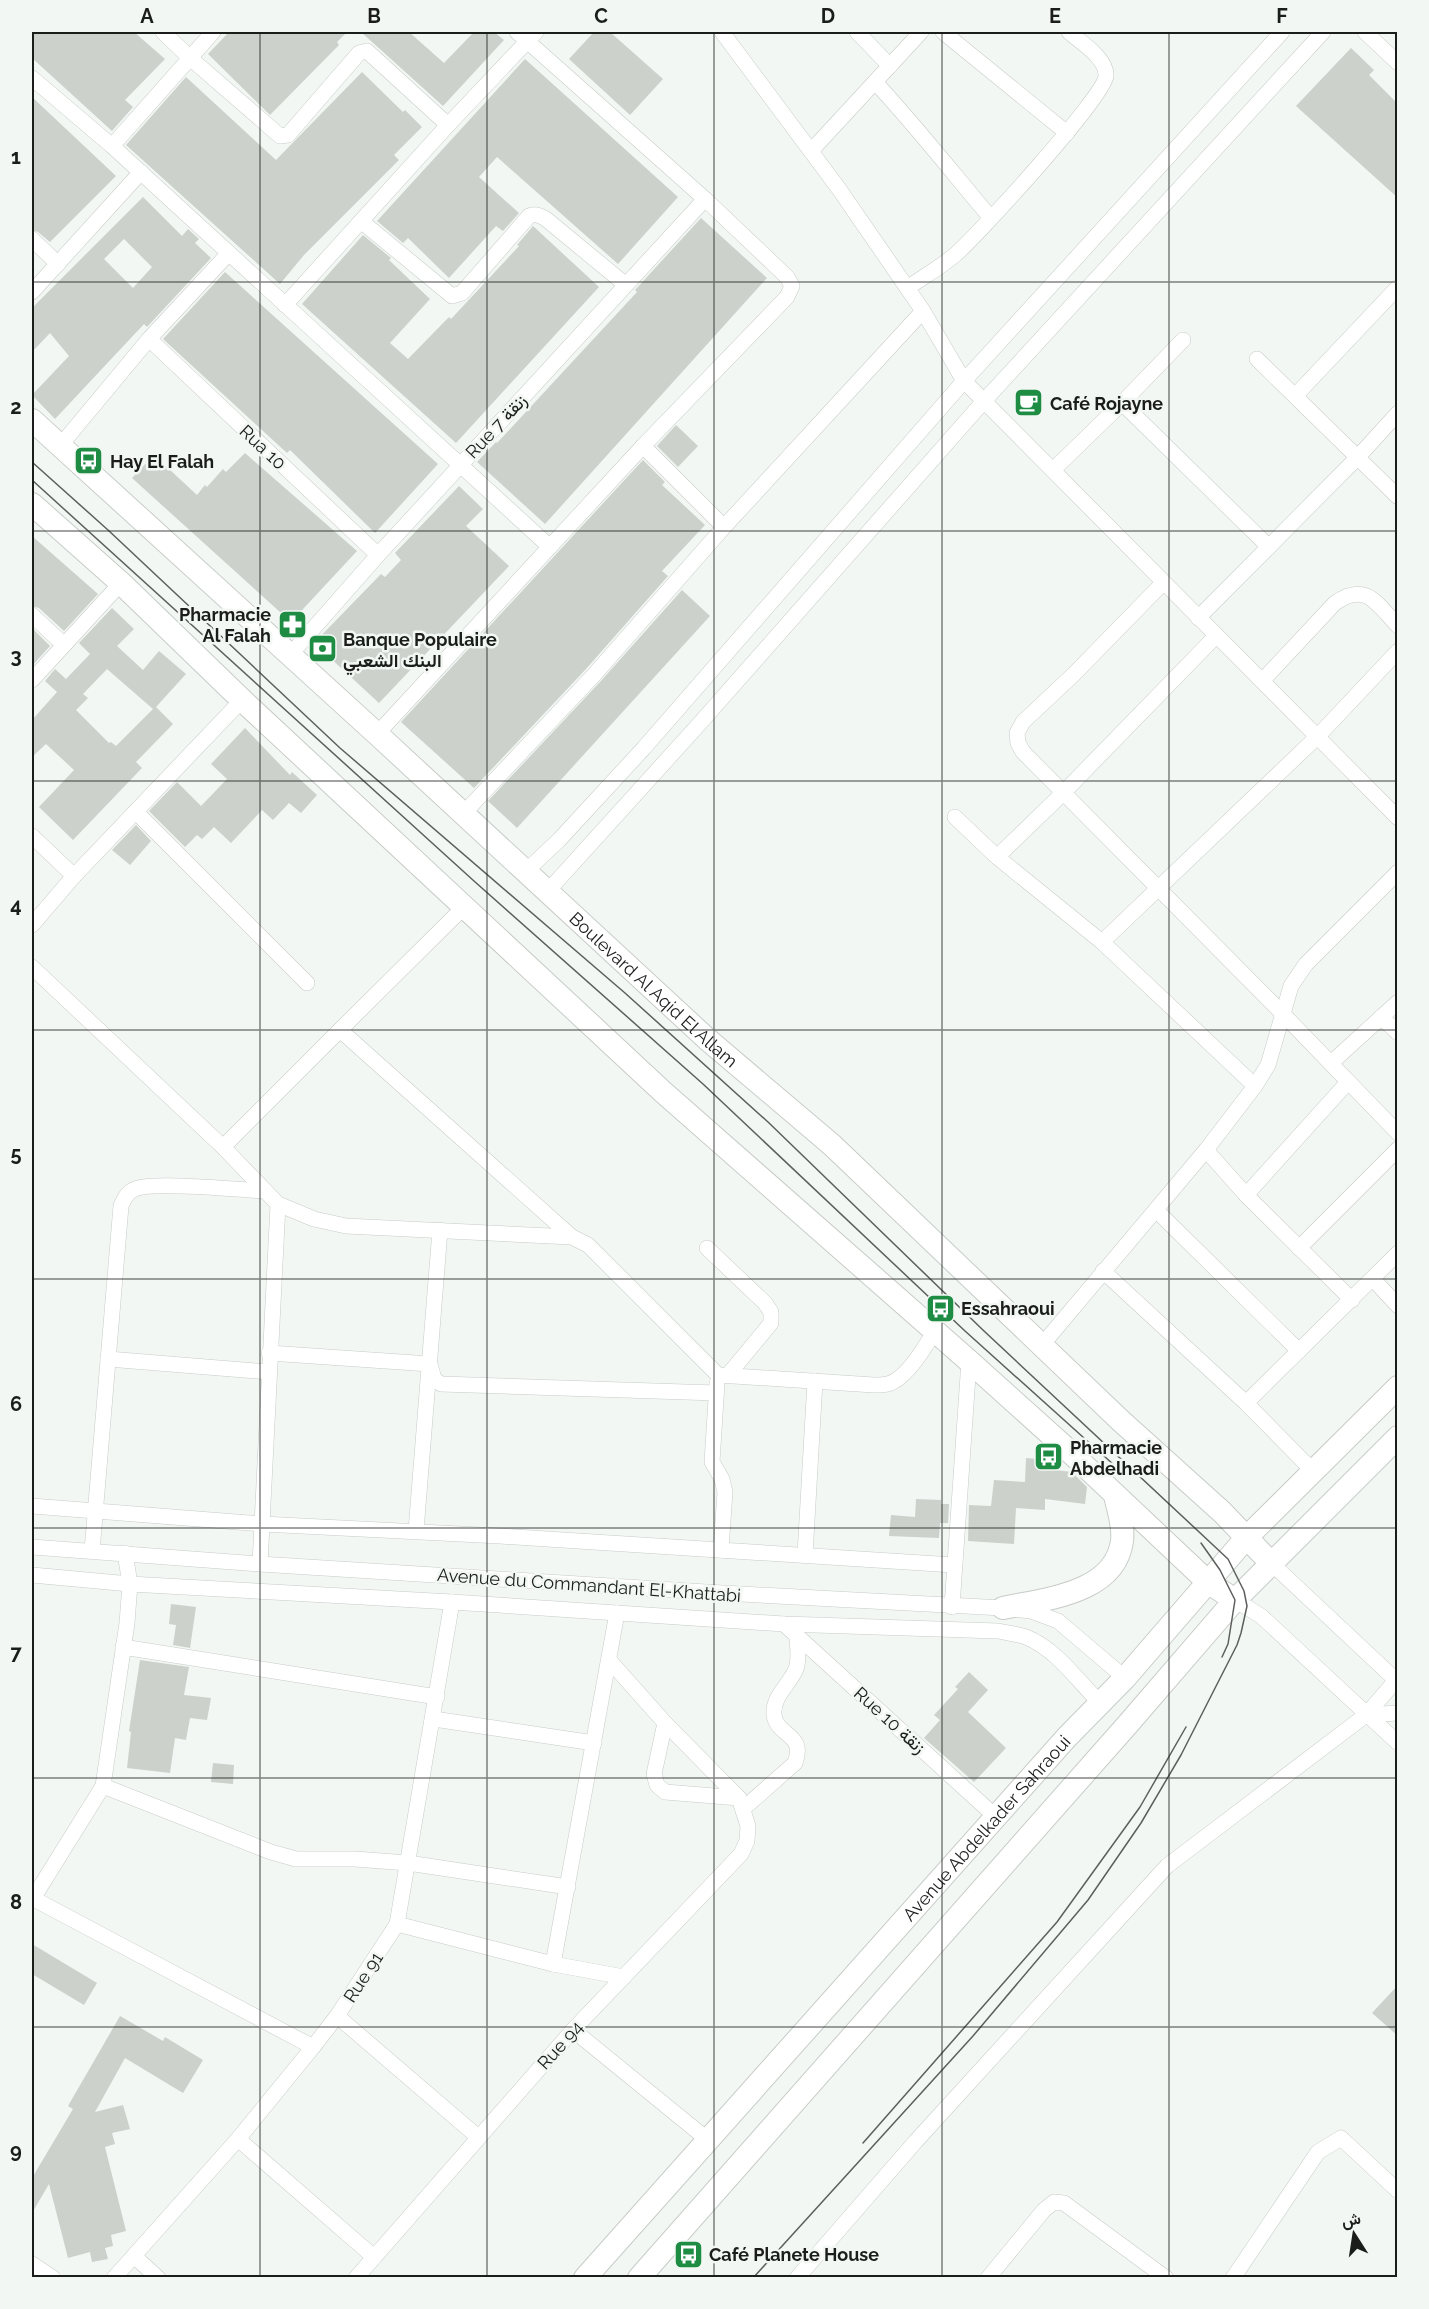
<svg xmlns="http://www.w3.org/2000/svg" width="1429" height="2309" font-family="Raleway,Vazirmatn,sans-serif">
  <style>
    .building { fill: #ccd1cc; fill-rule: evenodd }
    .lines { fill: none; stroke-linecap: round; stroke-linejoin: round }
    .street-casing { stroke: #c7ccc8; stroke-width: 16 }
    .secondary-casing { stroke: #c7ccc8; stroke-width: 24 }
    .street { stroke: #fff; stroke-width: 15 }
    .secondary { stroke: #fff; stroke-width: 22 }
    .tram { stroke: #5d5f5d; stroke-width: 1.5 }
    .grid { fill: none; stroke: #1b1d1b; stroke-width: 1.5; stroke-opacity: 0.55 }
    .labels { text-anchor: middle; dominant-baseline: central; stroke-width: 5; stroke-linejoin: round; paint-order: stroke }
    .poi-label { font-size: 18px; font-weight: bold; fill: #1b1d1b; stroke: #f2f7f3; text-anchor: start }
    .street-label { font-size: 18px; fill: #1b1d1b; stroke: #f2f7f3 }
    .neatline { fill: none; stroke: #1b1d1b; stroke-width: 2 }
    .grid-label { font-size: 20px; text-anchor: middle; font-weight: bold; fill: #1b1d1b }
  </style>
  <rect width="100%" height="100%" fill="#f2f7f3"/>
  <g class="building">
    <path d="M32,32H134L165,59L125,100L133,107L112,131L32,58Z"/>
    <path d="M229,32H347L337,42L339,45L270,115L208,54Z"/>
    <path d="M361,32H409L444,63L474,32H494L504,40L443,106Z"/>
    <path d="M594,32H610L663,79L630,115L569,59Z"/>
    <path d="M1351,48L1374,70L1369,75L1398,104V198L1296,106Z"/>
    <path d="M525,59L678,197L618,264L497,157L479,177L519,213L503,231L496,226L449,278L408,238L403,243L377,221Z"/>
    <path d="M362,72L403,112L405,110L422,127L394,155L399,160L304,255L280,284L126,145L186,77L276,160Z"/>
    <path d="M32,97L116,176L50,242L38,232L32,230Z"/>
    <path d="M143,197L182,236L188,229L199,239L195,243L211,258L147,327L144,324L55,419L32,395L69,356L50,333L32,352V308ZM124,239L152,267L133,288L104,259Z"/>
    <path d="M701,218L767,278L545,524L477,462L496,442L497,443L637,292L635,290Z"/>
    <path d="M533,226L599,287L456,443L302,304L363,235L391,258L389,260L430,299L390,343L408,359L449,317L451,319L519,246L517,245Z"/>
    <path d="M225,272L438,464L375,533L290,450L287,453L163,339Z"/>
    <path d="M676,425L698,446L678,467L657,446Z"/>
    <path d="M245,453L357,551L291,622L132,478L154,455L197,495L205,485L207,487L223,469L226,472Z"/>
    <path d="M643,460L665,482L662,485L705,525L662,571L668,576L586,669L474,788L401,722Z"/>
    <path d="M459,486L483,509L466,526L509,566L379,703L314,643L381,574L385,577L401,560L395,553Z"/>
    <path d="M32,536L98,594L64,631L39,608L32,606Z"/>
    <path d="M682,590L710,616L517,828L488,801L600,682Z"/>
    <path d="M112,608L134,629L117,646L143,670L159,651L186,674L156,707L173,724L136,762L142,768L73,840L39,807L74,770L46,744L32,757V720L57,692L45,681L55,669L66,679L90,654L79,643ZM107,669L153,709L116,746L111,742L109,743L76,710L88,698L83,694Z"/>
    <path d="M32,628L50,646L32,666Z"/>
    <path d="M245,728L290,775L292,772L317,795L301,813L289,803L273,820L262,810L231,843L214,827L202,839L197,835L185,847L149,811L177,782L201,806L227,779L211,764Z"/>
    <path d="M136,825L151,841L130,865L112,850Z"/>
    <path d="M1026,1458L1047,1460V1469L1072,1472L1087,1487L1085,1504L1045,1499V1510L1016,1508L1014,1544L968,1541L969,1505L991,1506L994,1480L1025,1482Z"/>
    <path d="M916,1499L941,1500V1504H949L948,1523H940L939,1538L889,1536L891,1515L915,1517Z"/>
    <path d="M171,1604L196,1607L190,1648L173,1645L176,1625L169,1624Z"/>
    <path d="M140,1660L189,1667L184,1695L211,1698L207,1720L190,1718L186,1740L175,1738L170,1773L127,1768L131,1732L129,1731Z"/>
    <path d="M969,1672L988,1690L968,1712L1006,1748L974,1782L924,1738L940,1720L934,1715L958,1689L955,1687Z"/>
    <path d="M213,1763L234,1765L233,1784L211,1782Z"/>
    <path d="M32,1944L97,1983L84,2005L32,1974Z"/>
    <path d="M1398,1985V2036L1372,2013Z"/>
    <path d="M120,2016L163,2041L165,2037L203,2060L183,2093L125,2058L95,2112L123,2105L130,2129L112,2133L115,2144L105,2147L126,2231L111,2235L113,2246L105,2248L108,2259L92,2262L90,2252L68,2258L49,2184L32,2213V2178L73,2109L68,2106Z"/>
  </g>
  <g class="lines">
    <defs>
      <g id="street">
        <path d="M163,32L190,58L280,136L288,135L359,53L367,51L448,125"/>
        <path d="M722,32L839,189L923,311L964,381L1398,818"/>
        <path d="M857,32L890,66"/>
        <path d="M943,32L1067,133"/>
        <path d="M1365,32L1398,63"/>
        <path d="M32,78L112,146L550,547"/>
        <path d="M875,82C915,125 952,172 990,217"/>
        <path d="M112,146L213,32"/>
        <path d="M811,151L921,32"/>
        <path d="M361,221L452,296L462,293L529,216C535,213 540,215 546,219L626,285"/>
        <path d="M32,239L58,264"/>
        <path d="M907,288C923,277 941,267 956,254C978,235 1105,96 1106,76C1107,58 1080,42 1069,32"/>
        <path d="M32,292L141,172"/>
        <path d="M285,305L448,125L536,32"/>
        <path d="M149,339L378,555"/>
        <path d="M1257,359L1398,497"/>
        <path d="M1295,396L1398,287"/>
        <path d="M1122,403L1183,340"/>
        <path d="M60,446L149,339L229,253"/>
        <path d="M643,446L724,527"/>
        <path d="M1053,470L1122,403L1269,547"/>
        <path d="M1163,583L1074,674L1023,722L1017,733L1018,743L1023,752L1282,1013L1398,1133"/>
        <path d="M32,615L63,644"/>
        <path d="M1198,618L1357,458L1398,413"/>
        <path d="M290,655L378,555L705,199"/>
        <path d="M32,680L121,583"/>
        <path d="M1262,681L1335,603C1366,581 1377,604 1398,626"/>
        <path d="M377,734L643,446L787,297L792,286L787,277L705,199L517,32"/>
        <path d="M136,812L307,983"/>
        <path d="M463,814L593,676L724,527L923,311"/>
        <path d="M955,817L997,857L1102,942L1255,1086"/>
        <path d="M32,836L74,876"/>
        <path d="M997,857L1063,793L1216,636"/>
        <path d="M526,871L559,840L643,749L964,381L1282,32"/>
        <path d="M547,892L701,722L984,401L1323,32"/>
        <path d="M32,925L74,876L242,700"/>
        <path d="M1102,942L1318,736L1398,651"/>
        <path d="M32,967L223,1147L278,1204L314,1219L346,1226L572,1237L588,1245L718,1375L874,1385C878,1385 884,1385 888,1384C906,1379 926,1346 935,1330"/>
        <path d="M1381,1017L1398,1033"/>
        <path d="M340,1030L465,906"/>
        <path d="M1331,1063L1398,1002"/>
        <path d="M223,1147L340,1030L572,1237"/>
        <path d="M1206,1150L1246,1195L1352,1300"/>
        <path d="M1246,1195L1348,1082"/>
        <path d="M1156,1210L1299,1351"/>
        <path d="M707,1248L765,1303L771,1312V1323L728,1375"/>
        <path d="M1299,1248L1398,1149"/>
        <path d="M1103,1271L1246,1403L1313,1471"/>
        <path d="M1373,1279L1398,1306"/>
        <path d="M1042,1345L1206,1150L1255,1086L1268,1065L1291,986L1306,964L1398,872"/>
        <path d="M269,1353L430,1364L434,1379L441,1384L716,1393"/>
        <path d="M108,1359L269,1372"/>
        <path d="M717,1383L712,1462L722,1479L725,1492L721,1550"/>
        <path d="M1246,1403L1398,1253"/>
        <path d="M32,1506L262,1524L500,1536L954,1565"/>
        <path d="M416,1531L440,1230"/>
        <path d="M32,1547L260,1564L722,1593L1003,1608L1031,1611L1058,1621L1125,1678"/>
        <path d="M92,1551L121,1206C124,1199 127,1192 135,1189C153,1181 240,1190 265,1191"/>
        <path d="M805,1555L815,1381"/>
        <path d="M1271,1563L1398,1682"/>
        <path d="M260,1564L278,1204"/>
        <path d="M32,1575L130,1584L452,1602L784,1624L998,1631C1007,1633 1017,1634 1026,1637C1056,1649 1078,1681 1100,1703"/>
        <path d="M1235,1600L1261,1616L1398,1743"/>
        <path d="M952,1607L969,1361"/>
        <path d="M784,1624L996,1817"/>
        <path d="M123,1647L437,1697"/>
        <path d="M1366,1715L1398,1713"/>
        <path d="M434,1719L594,1743"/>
        <path d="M665,1723L654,1774L657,1785L665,1792L739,1798"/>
        <path d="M103,1786L271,1852L296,1859H355L408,1863L568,1887"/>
        <path d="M743,1809L795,1763C806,1733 777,1737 774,1715C772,1697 790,1684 796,1669C800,1658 797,1646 797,1635"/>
        <path d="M32,1898L313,2047"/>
        <path d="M32,1900L103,1786L127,1623L130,1584L125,1553"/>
        <path d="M397,1924L553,1964L624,1977"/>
        <path d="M553,1964L617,1613"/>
        <path d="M337,2016L478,2137"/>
        <path d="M573,2030L708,2140"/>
        <path d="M238,2139L374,2257"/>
        <path d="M134,2256L158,2278"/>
        <path d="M32,2264L53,2278"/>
        <path d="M114,2278L238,2139L313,2047L337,2016L397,1924L452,1602"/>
        <path d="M356,2278L573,2030L741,1854L747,1841L748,1826L739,1798L665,1723L609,1660"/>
        <path d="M797,2278L916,2141L1167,1866L1366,1715L1398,1678"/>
        <path d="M988,2278L1044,2210L1054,2202L1064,2203L1166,2278"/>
        <path d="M1233,2278L1318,2152L1341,2138L1398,2191"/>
      </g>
      <g id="secondary">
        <path id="s1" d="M32,420L377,734L707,1039L832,1145L1121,1421L1222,1512L1271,1563"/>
        <path d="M32,504L121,583L242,700L663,1092L969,1361L1069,1451L1209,1583L1235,1600"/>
        <path d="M1003,1608C1044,1599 1115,1594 1122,1541C1124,1525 1118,1510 1115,1495"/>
        <path id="s2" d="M585,2278L1067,1737L1125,1678L1247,1537L1398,1387"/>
        <path d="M639,2278L1128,1724L1235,1600L1398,1437"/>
      </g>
    </defs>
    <use href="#street" class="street-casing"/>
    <use href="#secondary" class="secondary-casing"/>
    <use href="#street" class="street"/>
    <use href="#secondary" class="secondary"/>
    <g class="tram">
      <path d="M32,462L108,530L340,748L625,993L768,1122L984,1331L1228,1559L1244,1591L1247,1606L1241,1633L1237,1645L1181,1755L1141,1823L1088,1900L973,2036L753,2278"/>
      <path d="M32,480L474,881L703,1084L965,1331L1114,1465"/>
      <path d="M1201,1543L1220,1570L1235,1600L1228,1644L1222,1657"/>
      <path d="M863,2143L1057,1922L1140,1807L1186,1727"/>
    </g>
  </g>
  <path class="grid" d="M260,32V2278M487,32V2278M714,32V2278M942,32V2278M1169,32V2278M32,282H1398M32,531H1398M32,781H1398M32,1030H1398M32,1279H1398M32,1528H1398M32,1778H1398M32,2027H1398"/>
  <defs>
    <symbol id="cafe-square" viewBox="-11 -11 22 22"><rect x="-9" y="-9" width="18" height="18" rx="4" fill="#1f8c44" stroke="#f2f7f3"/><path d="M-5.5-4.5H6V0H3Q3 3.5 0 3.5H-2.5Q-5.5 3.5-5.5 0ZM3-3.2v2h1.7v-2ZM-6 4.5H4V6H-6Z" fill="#fff"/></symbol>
    <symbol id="bus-square" viewBox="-11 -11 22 22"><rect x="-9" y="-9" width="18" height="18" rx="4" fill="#1f8c44" stroke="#f2f7f3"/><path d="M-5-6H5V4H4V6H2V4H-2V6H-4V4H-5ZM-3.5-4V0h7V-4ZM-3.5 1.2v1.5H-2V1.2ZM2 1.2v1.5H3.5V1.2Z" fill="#fff"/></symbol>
    <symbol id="pharmacy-square" viewBox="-11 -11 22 22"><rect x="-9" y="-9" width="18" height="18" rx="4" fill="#1f8c44" stroke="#f2f7f3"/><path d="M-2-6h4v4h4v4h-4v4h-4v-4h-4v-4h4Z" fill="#fff"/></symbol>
    <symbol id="bank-square" viewBox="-11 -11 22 22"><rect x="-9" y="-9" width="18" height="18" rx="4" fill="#1f8c44" stroke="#f2f7f3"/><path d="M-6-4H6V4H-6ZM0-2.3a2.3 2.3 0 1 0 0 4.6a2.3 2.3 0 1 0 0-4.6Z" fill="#fff"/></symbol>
  </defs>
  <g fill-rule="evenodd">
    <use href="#cafe-square" x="1012" y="386" width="33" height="33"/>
    <use href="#bus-square" x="72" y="444" width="33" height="33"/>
    <use href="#pharmacy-square" x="276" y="608" width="33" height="33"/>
    <use href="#bank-square" x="306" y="632" width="33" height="33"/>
    <use href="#bus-square" x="924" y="1292" width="33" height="33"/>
    <use href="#bus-square" x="1032" y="1440" width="33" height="33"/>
    <use href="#bus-square" x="672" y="2238" width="33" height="33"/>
  </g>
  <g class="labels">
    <g class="poi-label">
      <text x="1050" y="403">Café Rojayne</text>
      <text x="110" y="461">Hay El Falah</text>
      <text x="271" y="614" text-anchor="end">Pharmacie<tspan x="271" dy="21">Al Falah</tspan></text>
      <text x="343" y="639">Banque Populaire<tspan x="343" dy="21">البنك الشعبي</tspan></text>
      <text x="961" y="1308">Essahraoui</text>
      <text x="1070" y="1447">Pharmacie<tspan x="1070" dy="21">Abdelhadi</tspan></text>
      <text x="709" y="2254">Café Planete House</text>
    </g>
    <g class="street-label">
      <text transform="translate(496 426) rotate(-47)">Rue 7 زنقة</text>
      <text transform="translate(263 447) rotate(43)">Rua 10</text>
      <text stroke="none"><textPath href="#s1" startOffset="843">Boulevard Al Aqid El Allam</textPath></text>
      <text transform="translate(589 1585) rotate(4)">Avenue du Commandant El-Khattabi</text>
      <text transform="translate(890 1720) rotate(42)">Rue 10 زنقة</text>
      <text stroke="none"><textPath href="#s2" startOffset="603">Avenue Abdelkader Sahraoui</textPath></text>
      <text transform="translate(363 1977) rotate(-57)">Rue 91</text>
      <text transform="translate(560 2045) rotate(-48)">Rue 94</text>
    </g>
  </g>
  <rect width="1429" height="2309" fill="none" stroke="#f2f7f3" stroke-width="66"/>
  <g transform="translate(1354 2234) rotate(348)" stroke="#f2f7f3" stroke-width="4.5" paint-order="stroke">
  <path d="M0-4.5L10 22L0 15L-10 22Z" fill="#1b1d1b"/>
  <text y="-9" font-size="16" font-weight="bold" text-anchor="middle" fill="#1b1d1b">ش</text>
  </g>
  <rect x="33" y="33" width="1363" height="2243" class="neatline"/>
  <g class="grid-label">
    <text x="147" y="23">A</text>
    <text x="374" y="23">B</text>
    <text x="601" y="23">C</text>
    <text x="828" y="23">D</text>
    <text x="1055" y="23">E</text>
    <text x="1282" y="23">F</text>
    <text x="16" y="164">1</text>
    <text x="16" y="414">2</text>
    <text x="16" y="663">3</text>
    <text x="16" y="912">4</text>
    <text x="16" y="1161">5</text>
    <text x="16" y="1411">6</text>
    <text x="16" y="1660">7</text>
    <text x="16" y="1909">8</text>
    <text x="16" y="2158">9</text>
  </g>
</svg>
